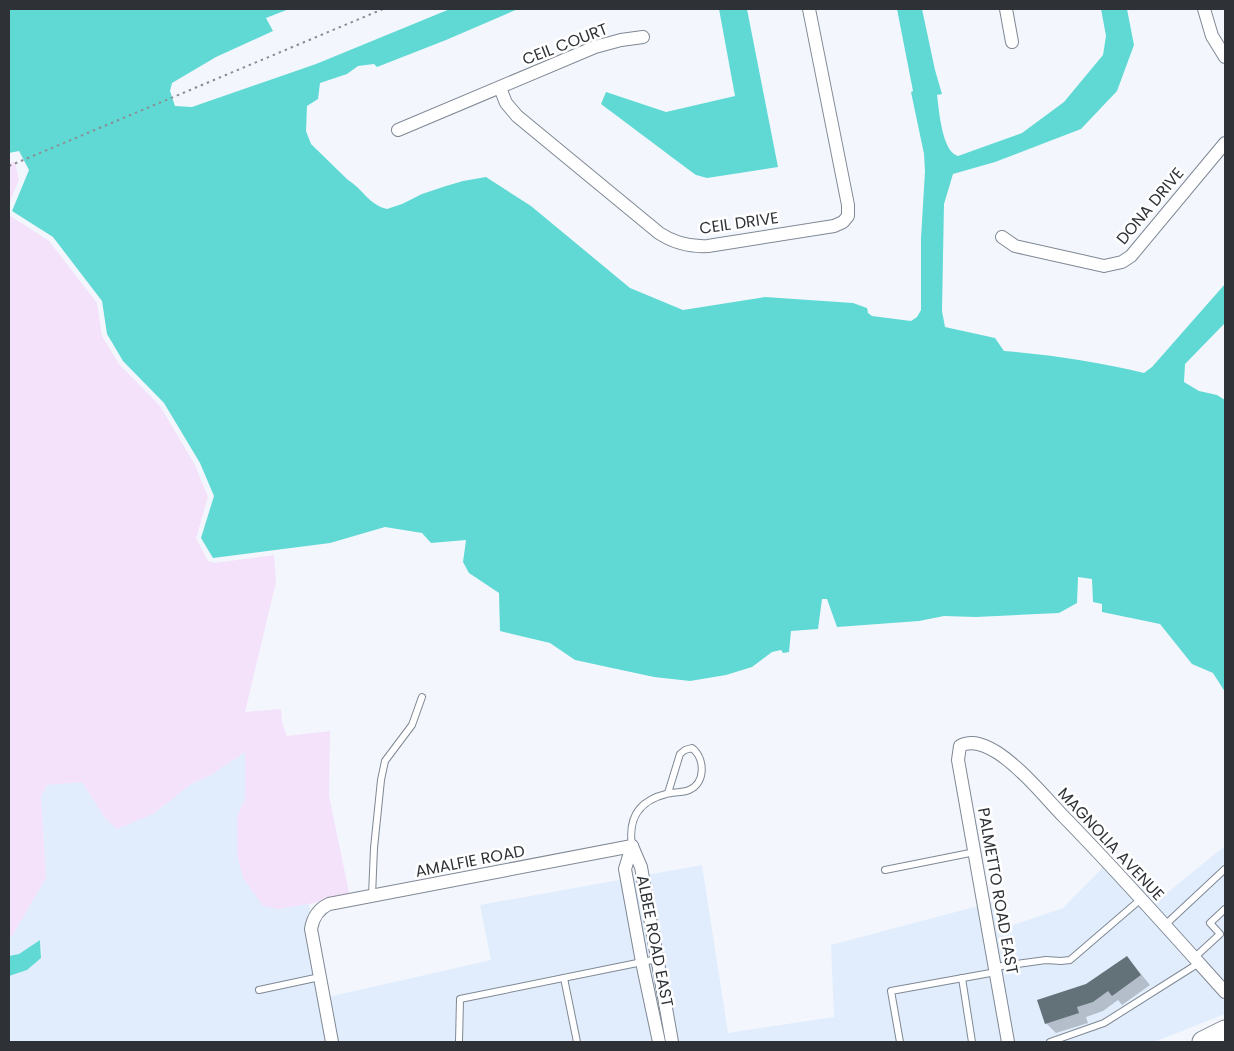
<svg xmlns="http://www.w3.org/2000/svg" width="1234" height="1051" font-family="Poppins,sans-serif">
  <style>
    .built { fill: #e1edfd }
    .green { fill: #f4e1fa }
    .water { fill: #60d9d5 }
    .shadow { fill: #0003 }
    .building { fill: #627278 }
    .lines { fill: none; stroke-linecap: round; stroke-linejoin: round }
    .service-casing { stroke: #7f8894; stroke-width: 8 }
    .minor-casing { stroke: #7f8894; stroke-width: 14 }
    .primary-casing { stroke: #7f8894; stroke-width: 23 }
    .path { stroke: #8a8e94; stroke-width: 2; stroke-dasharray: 2.5 4; stroke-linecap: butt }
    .service { stroke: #fff; stroke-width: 6 }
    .minor { stroke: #fff; stroke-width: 12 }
    .primary { stroke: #fff; stroke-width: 21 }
    .labels { text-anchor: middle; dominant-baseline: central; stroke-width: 5; stroke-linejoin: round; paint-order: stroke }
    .street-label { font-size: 16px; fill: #2e3237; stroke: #fff }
  </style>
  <rect width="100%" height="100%" fill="#f3f7fd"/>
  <path class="built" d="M245,752V799L237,817V854L278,909L309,904L328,997L491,960L480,905L702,865L728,1033L834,1017L831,945L993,902L998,930L1063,908L1109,861L1158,900L1225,846V1014L1154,1042H9V976L27,970L41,958L42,952L40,940L19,954L9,956V937L12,936L46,878L41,796L47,785L82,782L106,819L153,814L191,784L209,776Z"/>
  <g class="green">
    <path d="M15,162L19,180L9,204V163Z"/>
    <path d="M9,215L49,241L97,303L102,336L119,364L160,406L195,465L208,497L196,538L208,561L214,563L274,555L276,582L245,712L281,709L282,722L287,736L330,731L329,796L350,897L278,909L263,906L243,878L237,854V817L245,799V752L209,776L191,784L153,814L117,829L106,819L82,782L47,785L41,796L46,878L12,936L9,937Z"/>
  </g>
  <g class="water">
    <path d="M9,9H289L266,18L273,31L216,57L172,83L170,91L175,106L192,107L316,64L450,9H518L446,40L377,67L374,64L358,66L347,74L320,83L318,99L307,106L306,131L311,144L348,180C363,189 369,205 387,209L402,204L422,194L446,186L463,181L486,177L531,206L630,288L683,310L765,297L853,303L867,308L868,313L872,316L911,321L917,317L921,310V238L925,171L924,154L911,92L913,91L897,9H922L935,70L942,94L937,95C939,110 942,152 958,156L1022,133L1064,102L1103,55L1106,36L1101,9H1127L1134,45L1117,91L1081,129L995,162L953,174L944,204L942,311L945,327L995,338L1004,351C1051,355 1098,362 1144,373L1152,367L1225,284V323L1185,364L1184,382L1199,391L1217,395L1225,400V692L1213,673L1192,664L1160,624L1102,612V604L1093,602L1092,579L1078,577L1077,603L1059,613L976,617L944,616L919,621L837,627L827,599H822L818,629L791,631L789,652L783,653L781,650L772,652L752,667L726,675L690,681L654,677L575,660L550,643L500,631L499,593L469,573L463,562L466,540L431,543L422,533L385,527L330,543L213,558L201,538L214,496L200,463L164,403L123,361L107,334L102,301L53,237L12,211L29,170L19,151L9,153Z"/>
    <path d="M719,9H747L778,167L707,178L696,175L689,170L601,104L606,92L666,112L735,96Z"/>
    <path d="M40,940L41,958L27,970L9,976V956L19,954Z"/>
  </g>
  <path class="shadow" d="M1127,957L1150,985L1122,1005L1118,1000L1103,1011L1086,1017L1088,1023L1056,1033L1046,1023L1086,985Z"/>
  <path class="building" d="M1127,956L1141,975L1112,996L1108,991L1093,1002L1077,1007L1079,1013L1045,1024L1037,1000L1086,984Z"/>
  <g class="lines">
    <defs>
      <g id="service">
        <path d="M632,846C628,819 638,801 666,794C673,792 682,793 689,790C706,783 705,758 692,748L685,750L680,754L668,793"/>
        <path d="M885,870L975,852"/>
        <path d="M372,896L374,848L381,780L385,761L412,725L422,697"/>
        <path d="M1165,925L1225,869"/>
        <path d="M1194,958L1220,934L1210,923L1225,909"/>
        <path d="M995,967L1046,960L1061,961L1070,960L1141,899"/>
        <path d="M564,978L577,1042"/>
        <path d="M962,978L972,1042"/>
        <path d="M259,990L320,977"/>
        <path d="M459,1042L460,999L657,959"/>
        <path d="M900,1042L891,991L996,972"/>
        <path d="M1050,1042L1104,1023L1199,963"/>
      </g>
      <g id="minor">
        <path d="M1006,9L1012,42"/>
        <path d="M1204,9L1212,36L1225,57"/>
        <path d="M500,88L506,103L517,116L659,233C674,243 690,247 708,246L834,226L843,222L848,216V205L809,9"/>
        <path d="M398,130L595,47L621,40L643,37"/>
        <path d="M1002,237L1015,246L1104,266L1122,262L1131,256L1225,143"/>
        <path d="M632,846L625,869L642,962L659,1042"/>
        <path d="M632,846L641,867L672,1042"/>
        <path d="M332,1042L311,929C313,917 318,909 329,904L632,846"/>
        <path d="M1008,1042L958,760L960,746C973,739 987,746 998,753C1022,769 1044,796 1064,817C1119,873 1172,933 1225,992"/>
      </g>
      <path id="primary" d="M1203,1042L1225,1031"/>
    </defs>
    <use href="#service" class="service-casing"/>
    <use href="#minor" class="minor-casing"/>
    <use href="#primary" class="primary-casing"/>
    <path class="path" d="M9,166L383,9"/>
    <use href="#service" class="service"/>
    <use href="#minor" class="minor"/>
    <use href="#primary" class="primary"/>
  </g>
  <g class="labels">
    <g class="street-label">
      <text transform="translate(565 44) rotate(-21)">CEIL COURT</text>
      <text transform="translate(1150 206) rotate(-50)">DONA DRIVE</text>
      <text transform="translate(739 223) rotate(-8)">CEIL DRIVE</text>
      <text transform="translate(1111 844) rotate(47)">MAGNOLIA AVENUE</text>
      <text transform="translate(470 861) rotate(-11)">AMALFIE ROAD</text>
      <text transform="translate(998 891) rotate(80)">PALMETTO ROAD EAST</text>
      <text transform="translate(655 941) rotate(79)">ALBEE ROAD EAST</text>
    </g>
  </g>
  <rect width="1234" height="1051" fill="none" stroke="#2e3237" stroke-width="20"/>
</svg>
